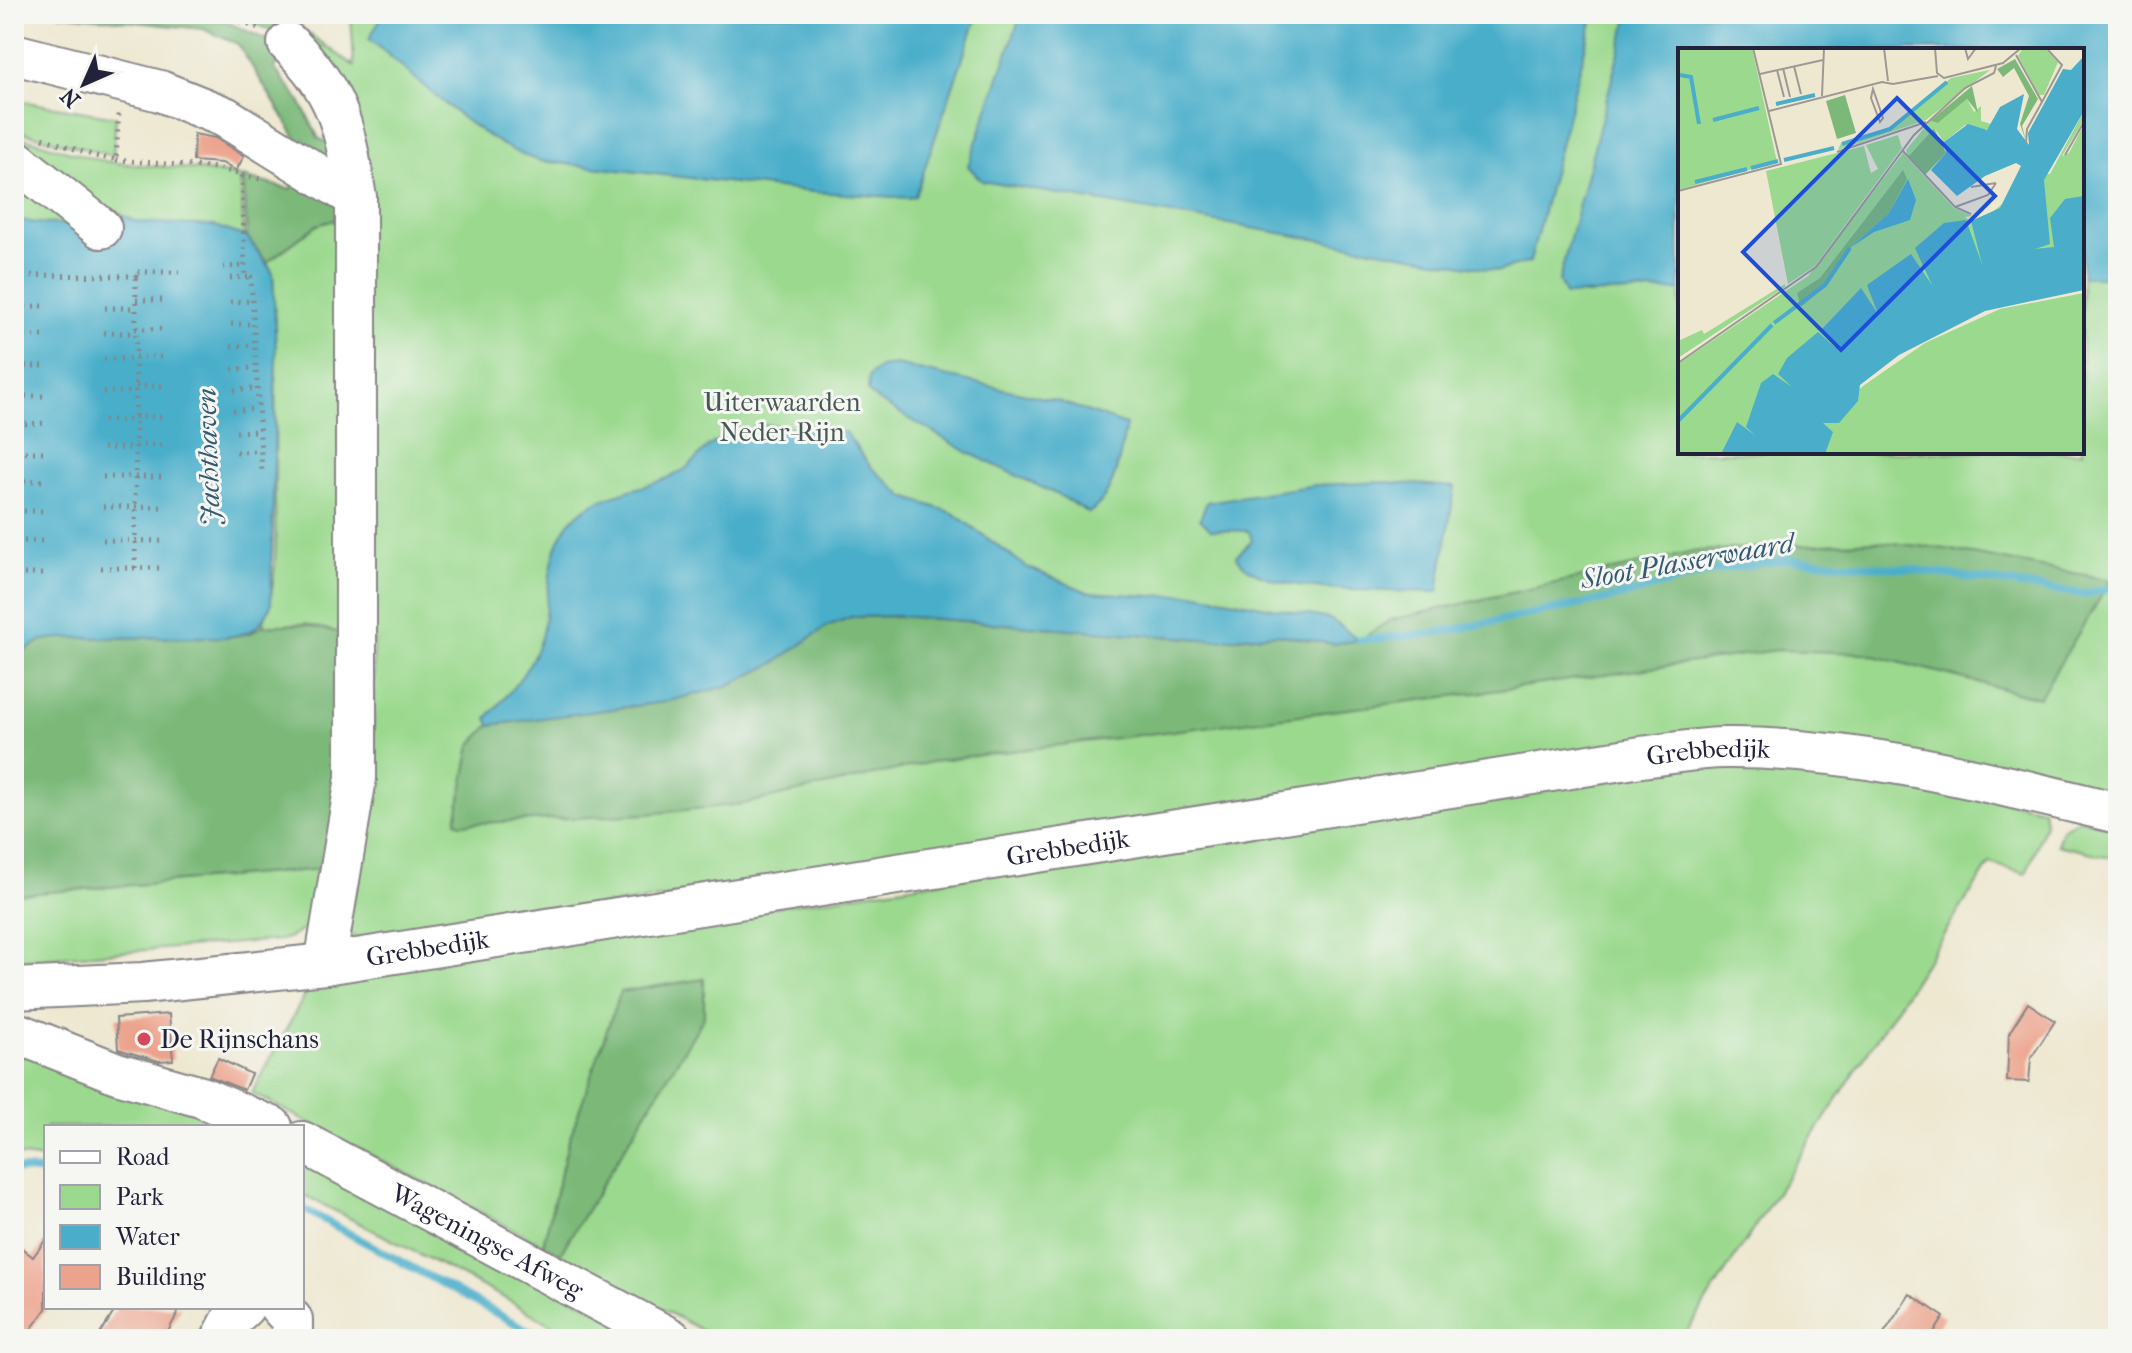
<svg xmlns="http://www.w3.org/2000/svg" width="2132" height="1353" font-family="'IM FELL French Canon',serif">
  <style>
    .green { fill: #9bd98e; stroke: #5e7e64; stroke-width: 2 }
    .forest { fill: #7cb979; stroke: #4f6e5a; stroke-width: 2 }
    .water { fill: #4aaeca; stroke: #366882; stroke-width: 2 }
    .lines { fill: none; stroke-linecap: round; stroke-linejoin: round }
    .stream { stroke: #4aaeca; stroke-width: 8 }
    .building { fill: #eca38d }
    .minor-casing { stroke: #888586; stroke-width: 44 }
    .path { stroke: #888586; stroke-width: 5; stroke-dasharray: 2 6; stroke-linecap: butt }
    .minor { stroke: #fff; stroke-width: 40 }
    .poi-dot { fill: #d1495b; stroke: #f6f6f2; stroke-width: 3 }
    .labels { text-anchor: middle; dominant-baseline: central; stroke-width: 6; stroke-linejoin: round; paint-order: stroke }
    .park-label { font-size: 26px; fill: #465954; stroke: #f6f6f2 }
    .street-label { font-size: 26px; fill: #22223b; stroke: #f6f6f2 }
    .poi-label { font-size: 26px; fill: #22223b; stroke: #f6f6f2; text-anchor: start }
    .water-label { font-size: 28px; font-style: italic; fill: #325a74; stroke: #f6f6f2 }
    .inset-river { fill: none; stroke: #4aaeca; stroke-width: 4 }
    .inset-road { fill: none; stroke: #9c9995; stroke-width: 2 }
    .view { fill: #1d4ed8; fill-opacity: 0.15; stroke: #1d4ed8; stroke-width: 4 }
    .inset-edge { fill: none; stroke: #22223b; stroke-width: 4 }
  </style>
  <rect width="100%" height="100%" fill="#f6f6f2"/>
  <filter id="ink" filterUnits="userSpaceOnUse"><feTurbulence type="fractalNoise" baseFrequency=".0125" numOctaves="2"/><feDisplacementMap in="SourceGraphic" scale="16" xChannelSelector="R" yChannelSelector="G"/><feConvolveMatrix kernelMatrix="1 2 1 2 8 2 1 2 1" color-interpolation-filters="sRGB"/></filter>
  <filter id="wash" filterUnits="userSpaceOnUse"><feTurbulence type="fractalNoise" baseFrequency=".006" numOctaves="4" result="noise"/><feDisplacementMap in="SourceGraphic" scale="32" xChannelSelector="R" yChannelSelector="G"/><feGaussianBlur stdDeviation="1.8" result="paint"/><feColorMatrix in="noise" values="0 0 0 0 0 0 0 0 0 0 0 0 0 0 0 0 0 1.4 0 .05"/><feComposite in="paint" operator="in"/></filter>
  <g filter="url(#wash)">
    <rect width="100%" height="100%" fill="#eee8d1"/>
    <g class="green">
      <path d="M351,14H1737L1680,50V452H2082V74L2118,81V799L1847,741L357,938L343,932L361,875L373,798L374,505L324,55L297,25L354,66Z"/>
      <path d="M14,100L116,117L113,156L14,130Z"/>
      <path d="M14,136C47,142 77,157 110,162C153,168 197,166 240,177L244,236C201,221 179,228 139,222C128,220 121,213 110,214L14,152Z"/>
      <path d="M14,165L76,222L38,225L14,218Z"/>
      <path d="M347,216L341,633L304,624L262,626C280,585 275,531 275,487C276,416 276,345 273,273L267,262L317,225Z"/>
      <path d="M1728,760L1843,767L2043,809L2045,824L2026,874L1990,863L1682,1339H718L560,1254L704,1017L568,1143L543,1245L252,1093L314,978Z"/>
      <path d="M2080,819L2118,828V859L2057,845L2062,829Z"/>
      <path d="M322,869C316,904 320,930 280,940L14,960V895Z"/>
      <path d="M14,1046L242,1127H46V1159L14,1155Z"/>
      <path d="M302,1154L651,1339H576L497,1294L302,1194Z"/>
    </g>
    <g class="forest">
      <path d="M59,14H209L283,47L284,53L274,68L300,101L319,139L336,144L343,170L302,147L238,44L203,29Z"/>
      <path d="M234,14C288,14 288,15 324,55Z"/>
      <path d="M301,172L347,216L317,225L267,262L247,237L243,177L290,189Z"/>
      <path d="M1875,541L1946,549L2111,580L2039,698L1863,653L1777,650L1500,690L940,760L744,804L647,814L460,824L456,821L471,745L490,725L665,702L727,686L775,663L827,626L851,617L898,616L1215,640L1276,634L1334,644L1360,640L1390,620L1698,551Z"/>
      <path d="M304,624L341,633L339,829L322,869L14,895V658L42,640L58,638L227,637L251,633L262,626Z"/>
      <path d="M704,979V1017L560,1254L543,1245L568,1143L620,992Z"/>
    </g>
    <g class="water">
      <path d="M383,14H978L915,196L909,198L813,192L540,161C480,144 418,78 369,39Z"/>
      <path d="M1021,14H1594L1530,262L1498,271L982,181L968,166Z"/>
      <path d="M1629,14H2118V277H2082V50H1680V290L1565,295L1559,280Z"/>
      <path d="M115,212L138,222L215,226L247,237L273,273L276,352L271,605C261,629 252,633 227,637L58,638L42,640L14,658V218C46,228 84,225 115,212Z"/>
      <path d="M896,365L1058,401L1126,425C1120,455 1116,494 1089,513L1062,497L969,453L877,400L868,392L869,376L880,367Z"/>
      <path d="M757,424L845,432L871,467L905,497L953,513L1027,567L1088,592L1151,596L1199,594L1330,619L1360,640L1333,644L1276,634L1215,640L898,616L851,617L827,626L775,663L727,686L665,702L490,725L487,718C508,694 532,669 541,637C551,599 544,545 576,516C600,492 652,489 682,471C694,464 703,448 714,443C735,434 739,446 757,424Z"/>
      <path d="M1386,482L1455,487L1438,592C1395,589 1259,598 1236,556L1252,541L1249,531L1211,530L1200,519L1207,502L1316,485Z"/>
    </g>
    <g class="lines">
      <g class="stream">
        <path d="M1360,640L1436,633L1613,598L1721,569L1789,559L1909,569L2084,594L2118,587"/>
        <path d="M14,1169L46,1172"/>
        <path d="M302,1208L544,1339"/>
      </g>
    </g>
    <g id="blocks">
      <g class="building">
        <path d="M194,134L215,138L244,156L236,171L222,163L193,161Z"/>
        <path d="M2028,1003L2055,1021L2031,1058L2029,1082L2007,1081L2009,1033Z"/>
        <path d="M169,1014L173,1060L159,1061L118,1049L116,1018Z"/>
        <path d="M218,1058L251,1074L244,1090L209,1076Z"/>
        <path d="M46,1239V1309L24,1339H14V1242L33,1257Z"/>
        <path d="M1910,1294L1944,1317L1930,1339H1880Z"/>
        <path d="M117,1307H181L164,1339H97Z"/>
      </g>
    </g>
  </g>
  <g filter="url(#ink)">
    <use href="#blocks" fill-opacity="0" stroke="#888586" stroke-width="2"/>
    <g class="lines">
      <defs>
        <g id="minor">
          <path d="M288,43C340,92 345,131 356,198V778L325,964"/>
          <path d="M14,54L160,91L225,117L356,198"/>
          <path d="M14,159L101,228"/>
          <path id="s1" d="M14,989L143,983L325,964L1641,757C1669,754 1698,748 1726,748C1860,747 1989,782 2118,813"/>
          <path d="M14,1032L117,1073L201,1097L272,1127"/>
          <path id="s2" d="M302,1142L671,1339"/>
          <path d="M280,1307L292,1320V1339"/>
          <path d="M222,1339L234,1316L244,1307"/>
        </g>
      </defs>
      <use href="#minor" class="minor-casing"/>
      <g class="path">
        <path d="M218,14L263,30"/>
        <path d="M43,138L95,156L116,160L119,111"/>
        <path d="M116,160L217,168L242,175L245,274L251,277L262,473"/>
        <path d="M242,175L260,179"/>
        <path d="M223,267L245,266"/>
        <path d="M15,275L136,276L135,272H179"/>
        <path d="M230,278L249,277"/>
        <path d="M136,300H167"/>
        <path d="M230,302L251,301"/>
        <path d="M17,306H48"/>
        <path d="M105,308H135"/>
        <path d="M231,324H252"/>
        <path d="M135,329H167"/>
        <path d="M104,333H135"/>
        <path d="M17,336H48"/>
        <path d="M231,346L253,345"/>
        <path d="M135,357H167"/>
        <path d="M104,359H135"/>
        <path d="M17,366H48"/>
        <path d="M232,369L255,368"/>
        <path d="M136,386H167"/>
        <path d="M234,390L255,389"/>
        <path d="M103,392H135"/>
        <path d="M17,396H48"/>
        <path d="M233,410L256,409"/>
        <path d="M135,417H165"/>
        <path d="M103,420H135"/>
        <path d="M17,424L48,423"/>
        <path d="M236,432L257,431"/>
        <path d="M135,445H166"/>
        <path d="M103,448H135"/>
        <path d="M17,452H48"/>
        <path d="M236,452L258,451"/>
        <path d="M103,477H166"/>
        <path d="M16,481H47"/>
        <path d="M103,507H166"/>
        <path d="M16,511H47"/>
        <path d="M103,540L165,541"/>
        <path d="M16,541H47"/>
        <path d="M101,568H160"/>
        <path d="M135,568L136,276"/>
        <path d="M16,574H47"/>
        <path d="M16,583L17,275"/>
      </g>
      <use href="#minor" class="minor"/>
    </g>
  </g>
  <circle class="poi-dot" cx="144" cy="1039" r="8"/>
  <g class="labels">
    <g class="park-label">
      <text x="782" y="402">Uiterwaarden<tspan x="782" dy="30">Neder-Rijn</tspan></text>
    </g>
    <g class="street-label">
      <text stroke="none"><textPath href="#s1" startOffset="1712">Grebbedijk</textPath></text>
      <text stroke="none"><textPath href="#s1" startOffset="1064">Grebbedijk</textPath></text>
      <text stroke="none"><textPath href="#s1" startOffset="416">Grebbedijk</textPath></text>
      <text stroke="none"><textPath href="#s2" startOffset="210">Wageningse Afweg</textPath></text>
    </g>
    <g class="poi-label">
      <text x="160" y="1039">De Rijnschans</text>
    </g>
    <g class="water-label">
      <text transform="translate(208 457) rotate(-92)">Jachthaven</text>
      <text transform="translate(1687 561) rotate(-10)">Sloot Plasserwaard</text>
    </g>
  </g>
  <g transform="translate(1678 48)">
    <rect width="406" height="406" fill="#eee8d1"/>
    <path d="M0,0H74L99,114L0,142ZM345,0H366L380,14L366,47H361L340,8ZM312,22L248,72L160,102L163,95L209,83L273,30ZM289,51L296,64L303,58V73L313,76L311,80L305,83L287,77L266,94L256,80L230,109L228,102L252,73L260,75ZM406,63V72L384,108L391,105L406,76V196L303,214L252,236L156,297L115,338L66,406H0V316L130,228L225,105L276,160L294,168L287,169L293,174L307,170L361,126H372ZM220,87L224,100L137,218L110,236L88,123L186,98L193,125L200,121L188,97ZM107,236V239L0,310V293L24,282L26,286ZM406,245V406H122L145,375L185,338L247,295L322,261Z" fill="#9bd98e"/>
    <path d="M337,11L360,51L344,78L348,93L342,76L351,48L336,20L325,29L319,21ZM294,38L300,65L289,51L260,75L252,73ZM167,47L178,85L159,91L148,53ZM256,80L268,105L247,127L230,109ZM225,122L229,131L211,165L174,198L148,238L123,259L119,245L142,230Z" fill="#7cb979"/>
    <path d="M406,8V63L366,132L372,196L357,201L376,199L372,170L387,151L405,148L406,242L307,263L221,307L182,337L180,353L161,375H145L155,384L147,406H43L59,374L78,388L68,379L83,335L95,326L114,339L100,326L109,310L140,284L157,299L144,281L183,240L200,266L189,237L233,206L254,237L237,200L266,175L288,172L304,216L293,173L322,160L343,118L338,115L307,128L279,148L253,122L268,105L266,94L290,76L309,82L322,59L346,46L339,81L351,97L350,85L385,21L393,22ZM230,131L238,152L232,172L196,184L172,200L211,165Z" fill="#4aaeca"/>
    <path class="inset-river" d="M2,27L13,29L21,76M98,56L137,47M35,72L81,60M164,96L212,81L269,34M106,112L156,100M73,120L100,113M17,134L69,121M96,275L147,237L172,200M0,373L94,277"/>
    <path class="inset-road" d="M206,0L210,33M257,0L259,25L266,30L325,15L343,0M287,0L290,11L298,0M338,7L364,54L349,81L348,95M116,18L123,46M105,20L112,49M99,22L106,49M82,26L145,12M195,41L205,70L202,74L193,50ZM144,48L146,0M364,54L384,17L368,0M91,63L204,34L215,36L260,28M224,102L277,159L293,166M159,104L248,74M387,107L406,74M293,139L318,135M0,143L103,116L75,0M277,159L310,147L318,135M0,315L138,219L236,87L287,40L316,25L318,18"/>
    <path class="view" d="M219,50L317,148L163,302L65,204Z"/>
    <rect width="406" height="406" class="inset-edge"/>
  </g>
  <rect width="2132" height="1353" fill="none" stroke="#f6f6f2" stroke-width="48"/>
  <rect x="44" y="1125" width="260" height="184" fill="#f6f6f2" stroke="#a1a1a9" stroke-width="2"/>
  <rect x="60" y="1151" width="40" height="12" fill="#ffffff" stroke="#a1a1a9" stroke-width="2"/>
  <text x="116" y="1165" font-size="24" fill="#22223b">Road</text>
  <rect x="60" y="1185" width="40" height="24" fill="#9bd98e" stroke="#a1a1a9" stroke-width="2"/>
  <text x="116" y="1205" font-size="24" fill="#22223b">Park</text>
  <rect x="60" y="1225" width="40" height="24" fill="#4aaeca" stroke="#a1a1a9" stroke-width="2"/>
  <text x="116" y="1245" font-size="24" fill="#22223b">Water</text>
  <rect x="60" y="1265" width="40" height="24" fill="#eca38d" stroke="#a1a1a9" stroke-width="2"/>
  <text x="116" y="1285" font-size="24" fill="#22223b">Building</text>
  <g transform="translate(84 84) rotate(225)" stroke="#f6f6f2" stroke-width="6" paint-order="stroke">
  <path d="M0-6L14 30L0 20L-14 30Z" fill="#22223b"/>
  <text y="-12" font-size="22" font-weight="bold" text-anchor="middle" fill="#22223b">N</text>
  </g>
</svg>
